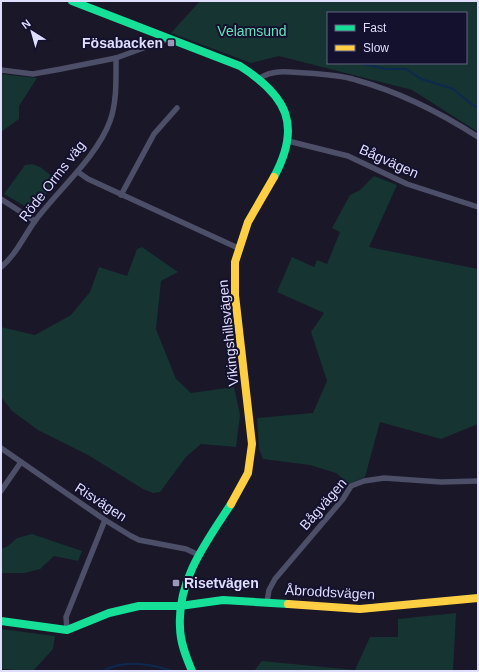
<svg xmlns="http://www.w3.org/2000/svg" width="479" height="672" font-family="Arial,sans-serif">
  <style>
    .green { fill: #153432; fill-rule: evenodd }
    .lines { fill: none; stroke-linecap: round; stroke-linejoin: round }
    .stream { stroke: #0d2a4e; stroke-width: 2 }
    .street { stroke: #4d4e68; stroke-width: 5.5 }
    .fast { stroke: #16e098; stroke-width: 8 }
    .slow { stroke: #ffcf43; stroke-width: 8 }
    .poi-dot { fill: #9a98b4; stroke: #14112e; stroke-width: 1.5 }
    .labels { text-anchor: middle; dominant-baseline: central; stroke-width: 4; stroke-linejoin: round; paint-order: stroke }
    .park-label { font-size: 14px; fill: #66e3b9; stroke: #14112e }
    .poi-label { font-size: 14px; font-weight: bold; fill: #dfdeff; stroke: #14112e; text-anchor: end }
    .street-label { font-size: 14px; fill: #dfdeff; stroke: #14112e }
  </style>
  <rect width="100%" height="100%" fill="#191728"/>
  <g class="green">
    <path d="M200,1H478V132L412,90L279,56L251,63L171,33ZM328,13H466V63H328Z"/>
    <path d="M1,74L37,78L19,106V119L1,132Z"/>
    <path d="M32,164L40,167L57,180L36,207L28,208L4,194L25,165Z"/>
    <path d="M374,176L397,185L369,247L478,269V424L441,439L380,422L365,477L349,484L336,473L310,465L263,459L259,449L257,418L313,413L327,381L311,332L324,313L277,292L292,257L314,267L317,260L327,264L340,232L332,228L350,195L360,190Z"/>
    <path d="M142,247L178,272L161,281L156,329L176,379L191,393L234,387L240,415L236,447L201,444L186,457L160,492L153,493L143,489L88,455L38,430L12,411L1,397V327L35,335L71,315L90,292L99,267L127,276L137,249Z"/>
    <path d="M32,534L82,551L78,561L54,556L40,569L25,573H1V549L8,546L17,538Z"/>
    <path d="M456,613L453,671H254L262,661L355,670L370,637H398V619Z"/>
    <path d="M1,629L55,636L53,649L33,671L1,669Z"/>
  </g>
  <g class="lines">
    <g class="stream">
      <path d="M359,63L386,69H406L421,79L453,89L474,106L478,107"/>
      <path d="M103,671C124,659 151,664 172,671"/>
    </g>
    <g class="street">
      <path d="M1,70L33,74L61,69L116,58L168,39"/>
      <path d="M260,78C274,69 289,72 305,73C322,74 340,75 356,80C399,92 441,113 478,137"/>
      <path d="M288,141L348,156L407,184L478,207"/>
      <path d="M78,172L88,179L238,248"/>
      <path d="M121,195L154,134L177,108"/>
      <path d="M1,199L35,221"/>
      <path d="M1,267C16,255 24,236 35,221C58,190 97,157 110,121C117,102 116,78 116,58"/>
      <path d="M1,448L105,520L131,536L139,540L186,549L199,555"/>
      <path d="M1,491L21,462"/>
      <path d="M267,602L269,590L275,579L343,499L351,486L364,481L384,478L441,482L478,481"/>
      <path d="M67,630L66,617L105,520"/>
    </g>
    <g class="fast">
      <path d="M72,1L240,66C287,96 302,125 274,177"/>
      <path d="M1,621L67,630L109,613L139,606H180L223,600L288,604"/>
      <path d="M192,671C186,657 180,642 180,627C177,580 207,541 231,504"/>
    </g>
    <g class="slow">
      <path d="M231,504L248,473L252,444L235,295V262L248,222L274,177"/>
      <path d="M288,604L360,609L478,598"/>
    </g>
  </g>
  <g class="poi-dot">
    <rect x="167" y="39" width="8" height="8" rx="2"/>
    <rect x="172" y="579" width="8" height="8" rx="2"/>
  </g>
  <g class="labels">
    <g class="park-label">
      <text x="252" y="31">Velamsund</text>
    </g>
    <g class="poi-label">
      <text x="163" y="43">Fösabacken</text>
      <text x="184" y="583" text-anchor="start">Risetvägen</text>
    </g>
    <g class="street-label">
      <text transform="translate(389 161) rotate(24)">Bågvägen</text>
      <text transform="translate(52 181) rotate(-52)">Röde Orms väg</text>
      <text transform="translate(228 333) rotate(-96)">Vikingshillsvägen</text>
      <text transform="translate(101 502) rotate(33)">Risvägen</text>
      <text transform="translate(323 504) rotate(-49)">Bågvägen</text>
      <text transform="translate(330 592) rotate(3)">Åbroddsvägen</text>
    </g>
  </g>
  <rect width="479" height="672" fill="none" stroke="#dfdeff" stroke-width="4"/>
  <rect x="327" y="12" width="140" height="52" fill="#14112e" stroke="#656382"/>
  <rect x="335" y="25" width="20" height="6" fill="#16e098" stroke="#656382"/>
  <text x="363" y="32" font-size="12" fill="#dfdeff">Fast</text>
  <rect x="335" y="45" width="20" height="6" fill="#ffcf43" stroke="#656382"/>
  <text x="363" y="52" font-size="12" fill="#dfdeff">Slow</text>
  <g transform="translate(32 32) rotate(323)" stroke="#14112e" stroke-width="3" paint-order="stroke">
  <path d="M0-3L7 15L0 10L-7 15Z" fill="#dfdeff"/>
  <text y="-6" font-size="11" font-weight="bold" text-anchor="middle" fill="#dfdeff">N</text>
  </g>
</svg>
